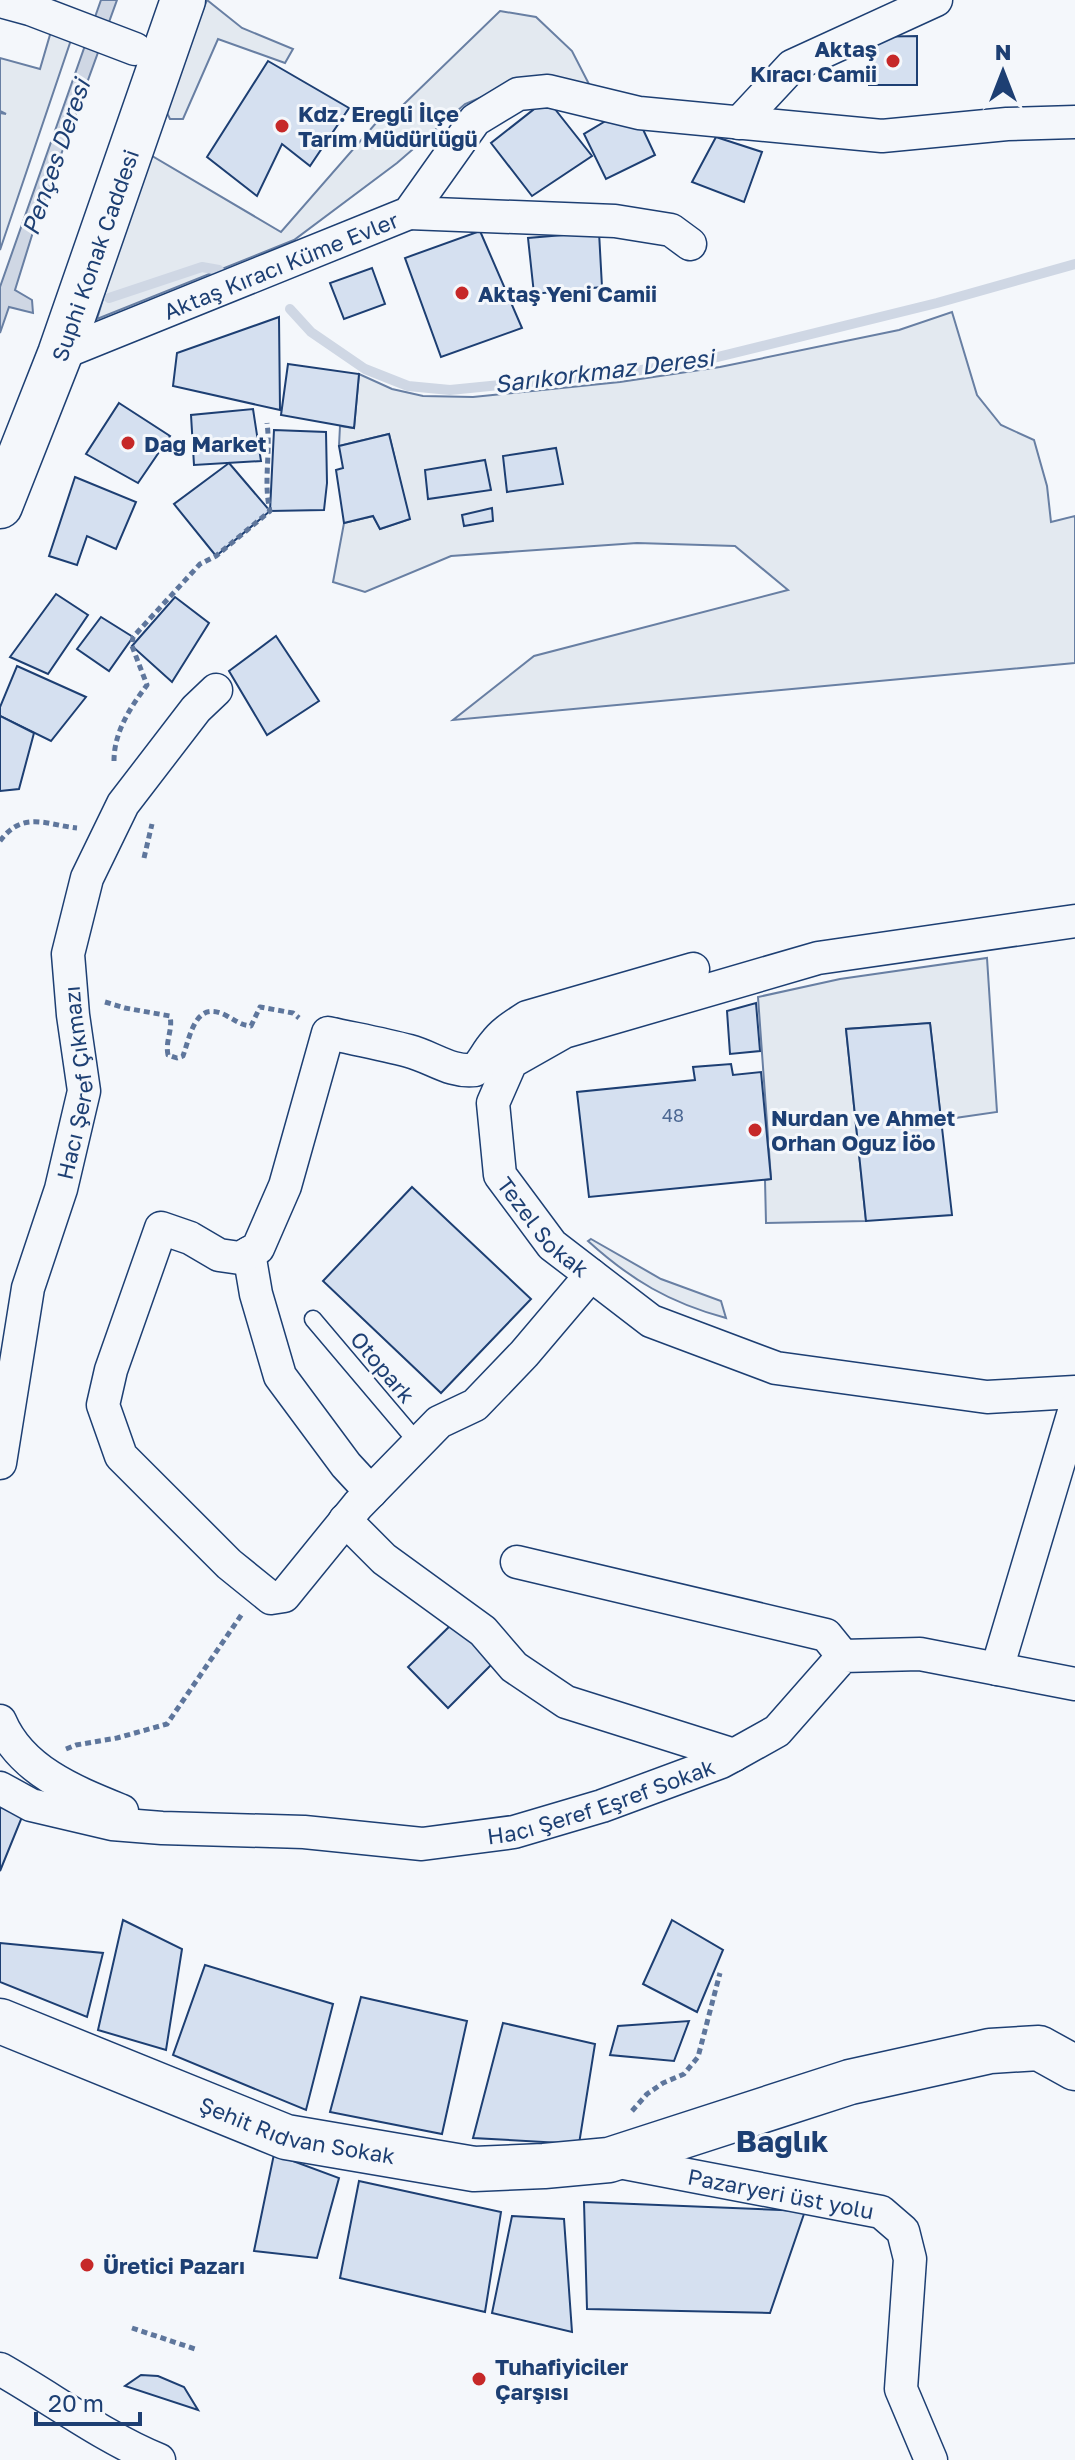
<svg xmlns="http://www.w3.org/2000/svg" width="1075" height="2460" font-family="'Golos Text',sans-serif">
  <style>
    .green { fill: #e3e9f0; stroke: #687fa3; stroke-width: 2 }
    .water { fill: #cfd7e4; stroke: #687fa3; stroke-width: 2 }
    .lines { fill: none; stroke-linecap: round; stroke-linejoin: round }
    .stream { stroke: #cfd7e4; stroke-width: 10 }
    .building { fill: #d5e0f0; stroke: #1d3f73; stroke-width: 2 }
    .lane-casing { stroke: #1d3f73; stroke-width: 19 }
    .street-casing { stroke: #1d3f73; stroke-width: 35 }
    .secondary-casing { stroke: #1d3f73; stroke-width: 47 }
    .path { stroke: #5e769c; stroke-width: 5; stroke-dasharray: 6 4; stroke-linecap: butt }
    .lane { stroke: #f4f7fb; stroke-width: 16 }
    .street { stroke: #f4f7fb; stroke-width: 32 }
    .secondary { stroke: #f4f7fb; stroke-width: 44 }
    .poi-dot { fill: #c62828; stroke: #f4f7fb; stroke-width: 3 }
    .labels { text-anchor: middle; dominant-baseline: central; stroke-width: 6; stroke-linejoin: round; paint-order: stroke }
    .number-label { font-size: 18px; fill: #4b6792 }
    .poi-label { font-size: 22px; font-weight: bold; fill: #1d3f73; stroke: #f4f7fb; text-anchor: start }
    .street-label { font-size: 22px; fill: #1d3f73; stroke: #f4f7fb }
    .water-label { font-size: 24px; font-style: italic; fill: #1d3f73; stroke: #f4f7fb }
    .district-label { font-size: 30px; font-weight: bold; fill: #1d3f73; stroke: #f4f7fb }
  </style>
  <rect width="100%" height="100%" fill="#f4f7fb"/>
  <g class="green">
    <path d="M207,0L242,28L293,49L285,63L218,39L183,119H170L164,107Z"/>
    <path d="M500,11L536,17L572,51L591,88L527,78L465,104L397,163L294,240L97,319L147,153L281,232L376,123L401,107Z"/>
    <path d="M52,28L72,37L0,250V113L6,114L0,111V58L40,69Z"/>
    <path d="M952,312L977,395L1001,425L1034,440L1047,486L1051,522L1075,516V663L453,720L534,656L788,590L735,546L637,543L451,556L365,592L333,582L344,523L373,516L380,529L409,519L389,434L339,446L340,426L354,428L359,374L392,389L423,396L473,397L620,382L720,367L899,330Z"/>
    <path d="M987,958L997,1112L941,1120L930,1023L846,1029L866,1221L766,1223L765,1180L771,1179L758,997L840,979Z"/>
    <path d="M591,1239L661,1279L721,1301L726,1318C670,1303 631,1280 588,1241Z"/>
  </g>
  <path class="water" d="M101,0H117L33,232L15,290L32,300L33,313L9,307L0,333V287Z"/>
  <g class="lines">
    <g class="stream">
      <path d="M109,298L202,267L219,270"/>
      <path d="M290,309L311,332L365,369L408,386L450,390L611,374L693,363L937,303L1075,264"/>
    </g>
  </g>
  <g class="building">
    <path d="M917,36V85H869V37Z"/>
    <path d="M268,61L349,108L310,166L282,144L257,196L207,157Z"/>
    <path d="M547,99L592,156L532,196L491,143Z"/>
    <path d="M609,119L640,123L655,155L606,179L584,134Z"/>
    <path d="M716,137L762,152L744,202L692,182Z"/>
    <path d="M480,231L522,328L441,357L405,258Z"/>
    <path d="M599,232L602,287L534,294L528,238Z"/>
    <path d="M372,268L385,304L344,319L330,283Z"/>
    <path d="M279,317L280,410L173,386L177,353Z"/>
    <path d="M288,364L359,374L354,428L281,415Z"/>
    <path d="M119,403L170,436L138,483L86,454Z"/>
    <path d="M253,409L261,461L194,465L191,415Z"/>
    <path d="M274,430L326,432L327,483L324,510L270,511Z"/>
    <path d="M389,434L410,519L380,529L373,516L344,523L336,470L343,468L339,446Z"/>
    <path d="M556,448L563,484L507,492L503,456Z"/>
    <path d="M485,460L491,490L428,499L425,470Z"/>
    <path d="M229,463L270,511L216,556L174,504Z"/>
    <path d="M75,477L136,502L116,549L87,536L77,565L49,556Z"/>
    <path d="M492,508L493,521L464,526L462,515Z"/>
    <path d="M56,594L88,615L48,674L10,657Z"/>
    <path d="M175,597L209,623L172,682L132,646Z"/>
    <path d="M101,617L133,637L109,671L77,649Z"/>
    <path d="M276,636L319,701L267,735L229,671Z"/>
    <path d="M17,666L86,697L51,741L0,716V707Z"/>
    <path d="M0,716L34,733L19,789L0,791Z"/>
    <path d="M756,1003L760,1051L730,1054L727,1011Z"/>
    <path d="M930,1023L952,1215L866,1221L846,1029Z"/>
    <path d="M731,1064L733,1075L761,1072L771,1179L589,1197L577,1092L695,1080L693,1067Z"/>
    <path d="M412,1187L531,1299L441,1393L323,1281Z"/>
    <path d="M455,1621L494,1662L448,1708L408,1667Z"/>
    <path d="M0,1804L22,1817L0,1871Z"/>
    <path d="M123,1920L182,1949L166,2050L98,2030Z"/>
    <path d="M672,1920L723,1950L697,2012L643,1984Z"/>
    <path d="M0,1943L103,1953L87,2017L0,1982Z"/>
    <path d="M205,1965L333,2004L306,2110L173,2055Z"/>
    <path d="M361,1997L467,2021L442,2134L330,2112Z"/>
    <path d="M689,2021L674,2061L610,2055L618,2026Z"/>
    <path d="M503,2023L595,2044L579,2144L473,2138Z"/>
    <path d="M274,2154L339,2178L317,2258L254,2251Z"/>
    <path d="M359,2181L501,2212L485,2312L340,2278Z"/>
    <path d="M584,2202L805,2211L770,2313L587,2309Z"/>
    <path d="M512,2216L564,2219L572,2332L492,2313Z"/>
    <path d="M141,2375L158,2376L184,2387L198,2410L125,2386Z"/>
  </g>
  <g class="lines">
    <defs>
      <path id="lane" d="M313,1319L418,1443"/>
      <g id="street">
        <path d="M0,1L30,9L135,49"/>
        <path d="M739,123L792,66L936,0"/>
        <path d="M409,213L615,221L671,230L690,244"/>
        <path id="s1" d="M60,354L409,213L475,120L518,94L548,91L639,113L882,136L1007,124L1075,122"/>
        <path id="s2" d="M1075,921L818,958L564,1032L511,1062L493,1103L500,1175L552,1245L651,1321L776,1368L987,1397L1075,1392"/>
        <path d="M249,1253L256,1294L280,1376L346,1465L371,1492"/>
        <path d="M591,1275L524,1354L475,1405L439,1422L358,1505L284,1596L271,1598L229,1564L121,1456L103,1405L111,1370L161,1228L190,1238L219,1255L240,1258L258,1248L285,1186L328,1033C355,1039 383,1044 409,1051C432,1057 451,1073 475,1070C483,1062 487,1052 495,1043C503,1032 515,1025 527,1017L693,969"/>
        <path id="s3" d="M0,1463L28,1288L61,1189L84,1091L73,1015L68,954L87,878L123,804L196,709L216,690"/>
        <path d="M345,1520L384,1559L483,1631L514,1667L566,1702L734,1755"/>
        <path d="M517,1562L826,1635L843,1656"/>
        <path d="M997,1669L1075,1408"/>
        <path d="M0,1721C21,1771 75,1792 122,1811"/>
        <path id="s4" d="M0,1788L31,1805L112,1824L162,1828L304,1832L422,1844L514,1832L602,1806L721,1762L734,1755L777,1731L843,1656L920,1654L1075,1684"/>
        <path id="s5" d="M614,2161L881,2212L903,2231L910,2259L901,2389L931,2460"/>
        <path d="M0,2369C53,2399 103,2437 159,2460"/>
      </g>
      <g id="secondary">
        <path id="s6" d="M0,506L60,354L183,0"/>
        <path id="s7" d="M0,2021L286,2137L474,2169L544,2166L609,2160L850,2082L990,2051L1039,2048L1075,2068"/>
      </g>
    </defs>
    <use href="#lane" class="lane-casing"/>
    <use href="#street" class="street-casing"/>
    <use href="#secondary" class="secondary-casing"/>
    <g class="path">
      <path d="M114,761C114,732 130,708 147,685L132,646L133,637L200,564L216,556L270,511C263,482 271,453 267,423"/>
      <path d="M0,841C23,810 47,825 77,828"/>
      <path d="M144,858L152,824"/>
      <path d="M105,1002L125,1008L170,1016C173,1030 165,1041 168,1055L177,1058L183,1056C191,1033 196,999 227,1016C237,1021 240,1025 251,1026L260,1007L293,1013L299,1018"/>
      <path d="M66,1749L76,1745L117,1738L167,1724L242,1614"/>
      <path d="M632,2111L647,2094L663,2083L684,2074L698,2057L720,1973"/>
      <path d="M132,2328L198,2350"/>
    </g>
    <use href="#lane" class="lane"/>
    <use href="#street" class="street"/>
    <use href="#secondary" class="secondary"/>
  </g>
  <g class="poi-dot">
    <circle cx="893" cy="61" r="8"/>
    <circle cx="282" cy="126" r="8"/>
    <circle cx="462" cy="293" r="8"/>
    <circle cx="128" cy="443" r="8"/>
    <circle cx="755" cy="1130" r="8"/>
    <circle cx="87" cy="2265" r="8"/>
    <circle cx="479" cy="2379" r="8"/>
  </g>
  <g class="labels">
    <g class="number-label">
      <text x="673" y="1115">48</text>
    </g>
    <g class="poi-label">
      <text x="877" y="48" text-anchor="end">Aktaş<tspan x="877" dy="25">Kıracı Camii</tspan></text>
      <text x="298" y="113">Kdz. Ereğli İlçe<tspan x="298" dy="25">Tarım Müdürlüğü</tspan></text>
      <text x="478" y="293">Aktaş Yeni Camii</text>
      <text x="144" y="443">Dağ Market</text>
      <text x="771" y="1117">Nurdan ve Ahmet<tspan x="771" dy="25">Orhan Oğuz İöo</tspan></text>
      <text x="103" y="2265">Üretici Pazarı</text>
      <text x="495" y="2366">Tuhafiyiciler<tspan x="495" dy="25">Çarşısı</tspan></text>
    </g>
    <g class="street-label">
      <text stroke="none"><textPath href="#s6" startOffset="268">Suphi Konak Caddesi</textPath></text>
      <text stroke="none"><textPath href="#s1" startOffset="238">Aktaş Kıracı Küme Evler</textPath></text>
      <text stroke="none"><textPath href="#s3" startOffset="390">Hacı Şeref Çıkmazı</textPath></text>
      <text stroke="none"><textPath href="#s2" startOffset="770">Tezel Sokak</textPath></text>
      <text transform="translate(383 1367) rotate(50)">Otopark</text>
      <text stroke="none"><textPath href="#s4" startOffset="614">Hacı Şeref Eşref Sokak</textPath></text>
      <text stroke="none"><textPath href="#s7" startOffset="318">Şehit Rıdvan Sokak</textPath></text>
      <text stroke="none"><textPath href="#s5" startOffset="170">Pazaryeri üst yolu</textPath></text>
    </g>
    <g class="water-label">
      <text transform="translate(55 157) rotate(-71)">Pençes Deresi</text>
      <text transform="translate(604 370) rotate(-7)">Sarıkorkmaz Deresi</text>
    </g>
    <g class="district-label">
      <text x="782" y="2141">Bağlık</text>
    </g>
  </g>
  <g transform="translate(1003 72)" stroke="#f4f7fb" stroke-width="6" paint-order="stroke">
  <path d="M0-6L14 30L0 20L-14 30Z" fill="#1d3f73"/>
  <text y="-12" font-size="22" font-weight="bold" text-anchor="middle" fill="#1d3f73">N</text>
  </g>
  <path d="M36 2412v12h104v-12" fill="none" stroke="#1d3f73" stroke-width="4"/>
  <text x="48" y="2412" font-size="24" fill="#1d3f73" stroke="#f4f7fb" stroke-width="6" paint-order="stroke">20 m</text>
</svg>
